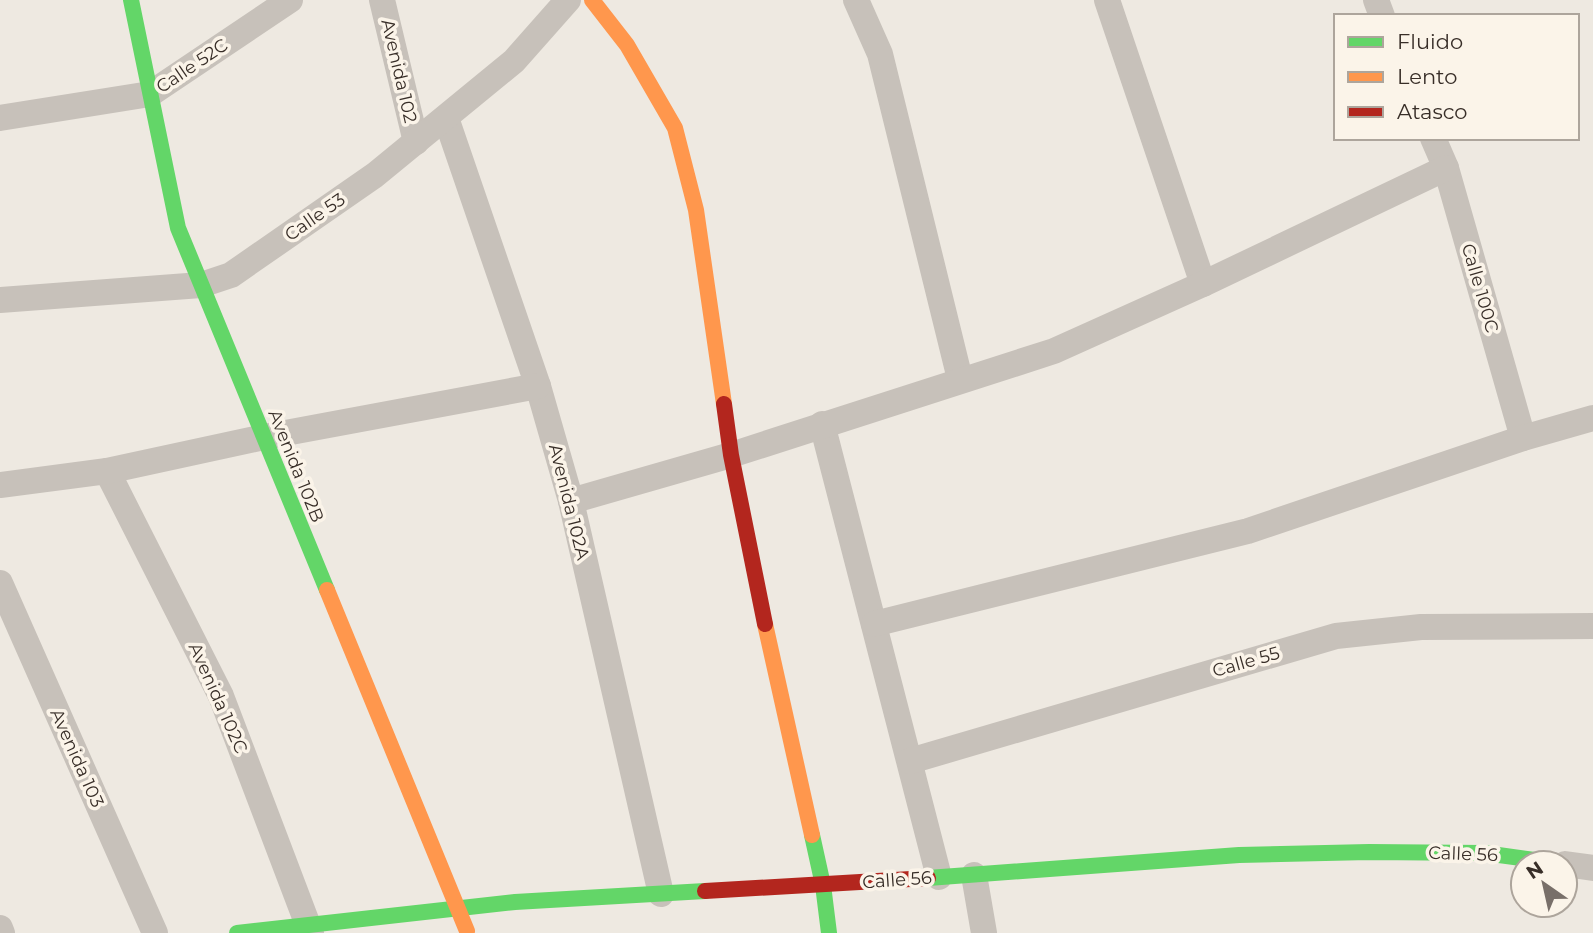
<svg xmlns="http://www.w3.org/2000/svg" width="1593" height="933" font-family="Montserrat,sans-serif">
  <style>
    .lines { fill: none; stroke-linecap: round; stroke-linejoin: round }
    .street { stroke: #c7c1ba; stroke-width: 26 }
    .fast { stroke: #63d668; stroke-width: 16 }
    .slow { stroke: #ff974d; stroke-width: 16 }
    .jam { stroke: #b3261e; stroke-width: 16 }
    .labels { text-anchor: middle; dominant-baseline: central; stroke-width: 7; stroke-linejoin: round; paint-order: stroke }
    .street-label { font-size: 18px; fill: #382e28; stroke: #fbf4e9 }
  </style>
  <rect width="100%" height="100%" fill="#eee9e1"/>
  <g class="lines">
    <g class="street">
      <path d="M382,0L416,142"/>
      <path d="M856,0L880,54L960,379"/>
      <path d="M1107,0L1203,284"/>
      <path d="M1376,0L1382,16"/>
      <path d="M0,118L150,94L290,0"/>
      <path d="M446,118L538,386L571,501L661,894"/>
      <path d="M1433,138L1446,168L1523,438"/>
      <path d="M0,300L201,285L231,275L375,175L514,61L568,0"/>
      <path d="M822,424L939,877"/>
      <path d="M107,471L221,696L311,933"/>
      <path d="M0,485L107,471L264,437L538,386"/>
      <path d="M571,501L731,455L1054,351L1203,284L1446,168"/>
      <path d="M0,583L155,933"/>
      <path d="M874,624L1248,531L1523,438L1593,418"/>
      <path d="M910,761L1336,636L1421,627L1593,626"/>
      <path d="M1565,864L1593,868"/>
      <path d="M974,875L984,933"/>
      <path d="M0,928L2,933"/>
    </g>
    <g class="fast">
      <path d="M131,0L178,228L327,590"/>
      <path d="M812,835L823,885L829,933"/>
      <path d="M928,878L1239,855L1369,852L1484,853L1557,863"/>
      <path d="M237,933L515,902L705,891"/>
    </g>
    <g class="slow">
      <path d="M592,0L627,45L675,128L696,210L724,404"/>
      <path d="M327,590L467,931"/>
      <path d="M765,624L812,835"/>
    </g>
    <g class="jam">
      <path d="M724,404L731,455L765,624"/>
      <path d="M705,891L928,878"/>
    </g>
  </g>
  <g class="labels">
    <g class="street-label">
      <text transform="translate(192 66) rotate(-34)">Calle 52C</text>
      <text transform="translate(399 71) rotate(77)">Avenida 102</text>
      <text transform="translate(315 217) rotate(-35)">Calle 53</text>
      <text transform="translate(1480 288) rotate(74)">Calle 100C</text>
      <text transform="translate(296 466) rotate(68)">Avenida 102B</text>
      <text transform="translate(569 502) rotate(76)">Avenida 102A</text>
      <text transform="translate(1246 662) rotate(-16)">Calle 55</text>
      <text transform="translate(218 698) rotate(66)">Avenida 102C</text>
      <text transform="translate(77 758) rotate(66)">Avenida 103</text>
      <text transform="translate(1463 854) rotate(2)">Calle 56</text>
      <text transform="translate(897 880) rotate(-4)">Calle 56</text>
    </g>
  </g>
  <rect x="1334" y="14" width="245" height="126" fill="#fbf4e9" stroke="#ada59c" stroke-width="2"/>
  <rect x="1348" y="37" width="35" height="10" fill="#63d668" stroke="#ada59c" stroke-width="2"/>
  <text x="1397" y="49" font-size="21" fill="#382e28">Fluido</text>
  <rect x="1348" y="72" width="35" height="10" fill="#ff974d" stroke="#ada59c" stroke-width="2"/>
  <text x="1397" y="84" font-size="21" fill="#382e28">Lento</text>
  <rect x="1348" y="107" width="35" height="10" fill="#b3261e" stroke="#ada59c" stroke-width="2"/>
  <text x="1397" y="119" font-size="21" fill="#382e28">Atasco</text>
  <g transform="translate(1544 884) rotate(326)"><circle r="33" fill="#fbf4e9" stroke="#ada59c" stroke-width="2"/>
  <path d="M0-5L12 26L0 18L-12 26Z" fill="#786f69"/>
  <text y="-10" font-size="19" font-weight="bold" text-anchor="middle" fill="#382e28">N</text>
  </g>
</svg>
